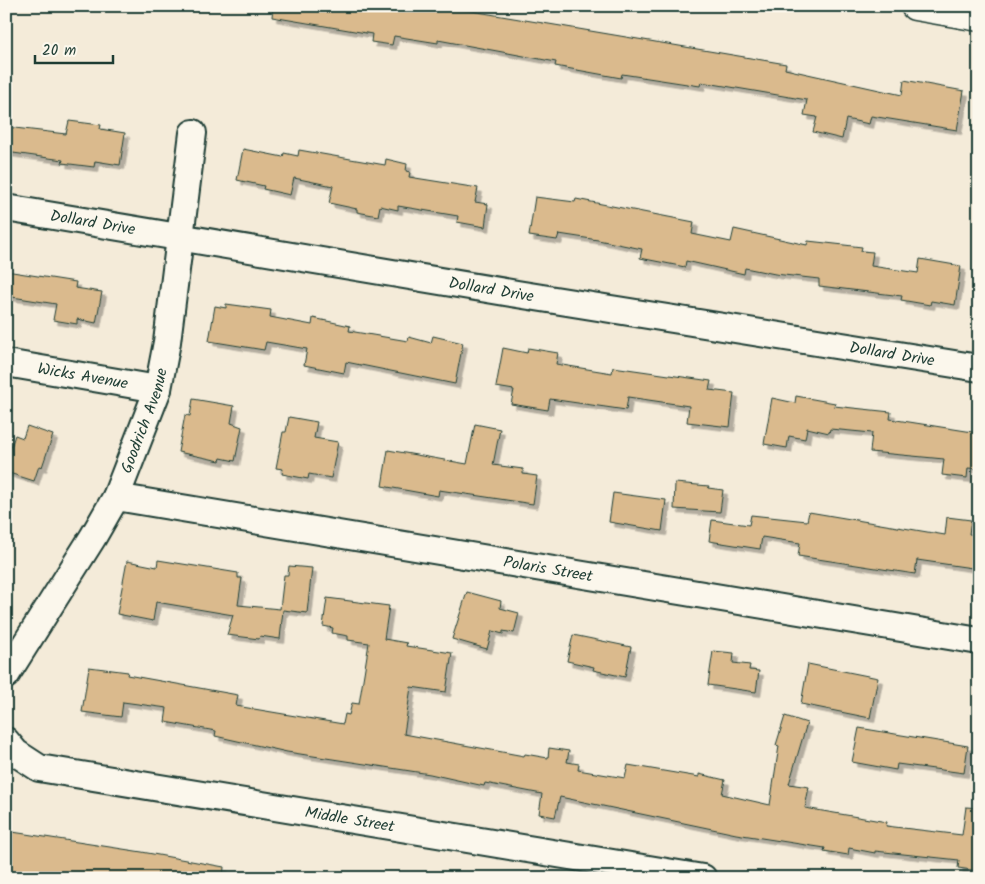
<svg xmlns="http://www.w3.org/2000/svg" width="985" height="884" font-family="Kalam,sans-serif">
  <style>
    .building { fill: #daba8d; stroke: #1f3d34; filter: url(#shadow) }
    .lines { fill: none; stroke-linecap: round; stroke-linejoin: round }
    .minor-casing { stroke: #1f3d34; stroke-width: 30 }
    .tertiary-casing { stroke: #1f3d34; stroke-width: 31 }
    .minor { stroke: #fbf7ec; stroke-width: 26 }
    .tertiary { stroke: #fbf7ec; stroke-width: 28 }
    .labels { text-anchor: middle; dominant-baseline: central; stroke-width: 4; stroke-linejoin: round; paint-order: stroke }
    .street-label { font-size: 16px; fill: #1f3d34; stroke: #fbf7ec }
  </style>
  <defs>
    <filter id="shadow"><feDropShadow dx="4.5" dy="4.5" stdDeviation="0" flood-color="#0004"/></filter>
  </defs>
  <rect width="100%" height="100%" fill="#f4ebd9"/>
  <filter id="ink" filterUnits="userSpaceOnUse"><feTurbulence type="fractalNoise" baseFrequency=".02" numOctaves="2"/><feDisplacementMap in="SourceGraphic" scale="10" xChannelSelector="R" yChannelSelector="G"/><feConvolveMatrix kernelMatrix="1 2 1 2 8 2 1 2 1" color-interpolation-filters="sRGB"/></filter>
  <g filter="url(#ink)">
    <g class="building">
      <path d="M273,6H442L786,64L785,69L902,95L904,80L964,91L957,130L871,116L869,124L846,119L842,139L813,132L817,117L804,115L807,100L701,82L700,86L622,74L621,78L555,66L556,62L438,40V43L394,36L392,45L371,42L372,34L272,17Z"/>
      <path d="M69,121L101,125L100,129L125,133L120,165L95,161L94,167L62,163L63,160L6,152V127L66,134Z"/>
      <path d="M243,149L283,157L284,153L298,156L299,150L385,165L386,159L407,164L406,171L410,172L409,177L478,188L475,202L488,204L485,227L457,222L458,216L398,206V210L380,206L378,216L357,212V209L329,203L333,186L294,178L290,195L263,189L264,186L237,180Z"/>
      <path d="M535,197L575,202L576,199L694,222L692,234L731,242L734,229L807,245L808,241L862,247L861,251L873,252L871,266L918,273L920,259L961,266L955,305L931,301L930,305L901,300L902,296L819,286V279L775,274L745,268L744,274L686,261L685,267L640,258L642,249L598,240L559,234L557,240L529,236Z"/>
      <path d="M6,271L76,282L75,288L102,292L96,323L77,319V324L53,320L56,304L6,296Z"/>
      <path d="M226,304L271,310L270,317L312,325L313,318L350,326L349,331L408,341L409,337L431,343L433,336L463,343L455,384L346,362L344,373L304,365L307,349L266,342L264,350L209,341L215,306L226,308Z"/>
      <path d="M503,348L527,353L528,348L558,353L556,364L612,373L613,367L711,381L709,390L734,393L730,427L687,422L689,406L628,397L626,410L550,399L548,410L511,404L514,390L496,387Z"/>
      <path d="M796,396L835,403L834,406L891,412L890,419L979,433V469L968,468L967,478L942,475L944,459L870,452L872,433L830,429L829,433L807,428L805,439L789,436L787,448L764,444L772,398L795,403Z"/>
      <path d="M193,399L234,406L231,423L242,427L235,461L221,458L220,461L178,452L185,415L190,416Z"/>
      <path d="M289,417L317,422L314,438L338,442L331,478L309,474L308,479L282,474L283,469L276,468L283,432H286Z"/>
      <path d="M475,424L500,429L493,465L523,469V474L537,476L533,504L439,490L438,496L382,486L388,450L467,464Z"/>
      <path d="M27,426L53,435L42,467L39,466L34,481L6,472V462L15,435L23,438Z"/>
      <path d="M675,483L709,486L708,488L723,490L720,512L674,509Z"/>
      <path d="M613,493L666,500L662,531L609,522Z"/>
      <path d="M809,512L945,535L947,517L971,520L969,534L979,535V569L917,560L915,574L798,556L800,543L762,537L760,549L709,541L712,520L749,525L751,515L807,521Z"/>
      <path d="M158,560L238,573V578H242L238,605L280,609L284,575H288L289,566L312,568L307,613L283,610L280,639L260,636L259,639L227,635L233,615L156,602L153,621L117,614L127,561L157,567Z"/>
      <path d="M467,592L501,601L500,608L519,613L514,633L503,631V634L492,631L487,649L452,639Z"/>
      <path d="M327,598L389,606L384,639L407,643L406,646L452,653L446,692L411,687L404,734L524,756L525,754L548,758L549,748L569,751L567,762L579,764L578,770L625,778L628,765L699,777V774L725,780L722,794L770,805L779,746L776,745L785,716L807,723L789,784L809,787L805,808L887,822L886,826L962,835L966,807L979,808V871L958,868L959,860L875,851V853L849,848L848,855L824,851L825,848L736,834L560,797L555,817L539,814L542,794L485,783L484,786L430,774L287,752L215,736L216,731L165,722L167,708L123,702L121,717L82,712L89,667L128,672L127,675L238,695L236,706L343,724L345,714L349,715L352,703L359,704L369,643L348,640V636L332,633L333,628L323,626Z"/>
      <path d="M573,635L631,647L625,677L593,670L594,667L567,661Z"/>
      <path d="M713,651L734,653L733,663L750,665L749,670L759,671L756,692L708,685Z"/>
      <path d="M808,664L878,678L870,718L801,704Z"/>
      <path d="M859,728L968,746L964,773L897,764L896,770L852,762Z"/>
      <path d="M6,831L142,852L224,867L223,878H70L26,871L25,878H6Z"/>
    </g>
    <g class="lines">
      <defs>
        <g id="minor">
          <path id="s1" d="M6,208L517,294L979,368"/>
          <path id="s2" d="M6,363L158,389"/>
          <path id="s3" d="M116,497L979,641"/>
          <path id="s4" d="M6,675L93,537L116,497L158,389L167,342L193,133"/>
          <path id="s5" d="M6,741L16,753L39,768L703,878"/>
        </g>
        <path id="tertiary" d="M915,6L979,17"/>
      </defs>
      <use href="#minor" class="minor-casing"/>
      <use href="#tertiary" class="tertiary-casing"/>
      <use href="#minor" class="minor"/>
      <use href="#tertiary" class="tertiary"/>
    </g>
  </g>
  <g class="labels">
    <g class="street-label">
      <text stroke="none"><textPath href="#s1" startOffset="88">Dollard Drive</textPath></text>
      <text stroke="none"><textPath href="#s1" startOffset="492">Dollard Drive</textPath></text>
      <text stroke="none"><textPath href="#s1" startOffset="898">Dollard Drive</textPath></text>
      <text stroke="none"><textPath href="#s2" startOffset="78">Wicks Avenue</textPath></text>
      <text stroke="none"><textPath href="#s4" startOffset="291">Goodrich Avenue</textPath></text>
      <text stroke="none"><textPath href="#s3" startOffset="438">Polaris Street</textPath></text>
      <text stroke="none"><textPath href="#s5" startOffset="358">Middle Street</textPath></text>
    </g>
  </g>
  <rect width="985" height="884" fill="none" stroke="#fbf7ec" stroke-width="25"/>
  <rect x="12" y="12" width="960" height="859" fill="none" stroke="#1f3d34" stroke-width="2" filter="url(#ink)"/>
  <path d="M35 55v8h78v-8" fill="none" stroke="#1f3d34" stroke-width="2.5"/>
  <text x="42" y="55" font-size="15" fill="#1f3d34" stroke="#fbf7ec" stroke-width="4" paint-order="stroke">20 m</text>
</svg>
